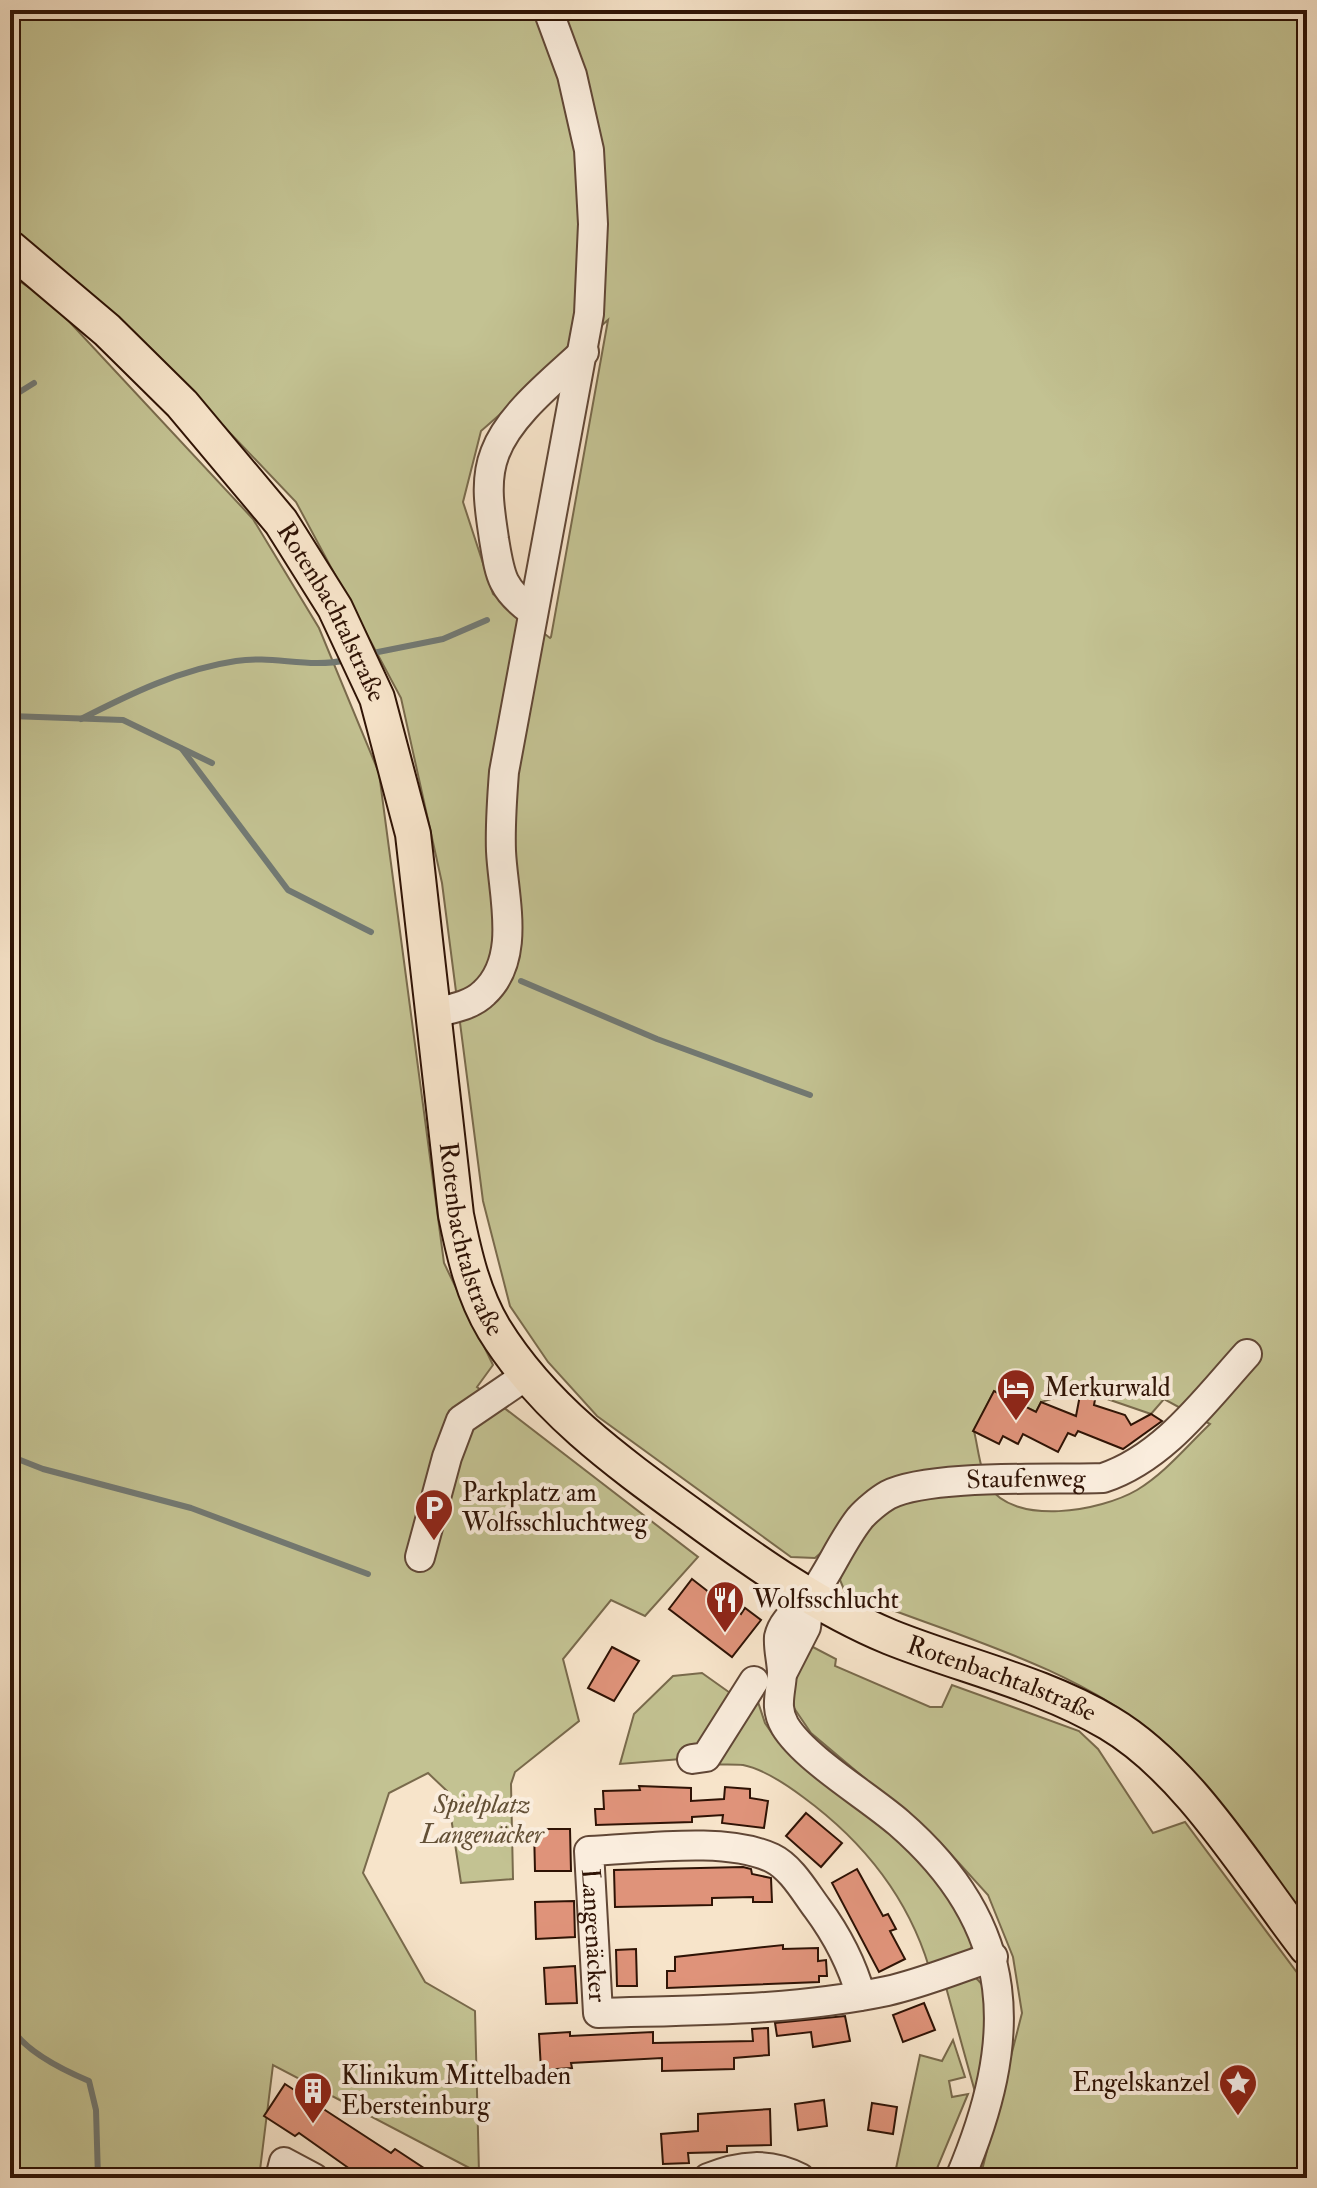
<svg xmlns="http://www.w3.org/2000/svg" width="1317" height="2188" font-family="'IM FELL Double Pica',serif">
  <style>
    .green { fill: #c3c292; stroke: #796a4c; stroke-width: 2; fill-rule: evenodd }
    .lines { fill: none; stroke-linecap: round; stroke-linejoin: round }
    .stream { stroke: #727973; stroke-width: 6 }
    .building { fill: #df937a; stroke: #2f1305; stroke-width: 2 }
    .minor-casing { stroke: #614736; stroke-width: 32 }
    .major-casing { stroke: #2f1305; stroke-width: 38 }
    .minor { stroke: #faeddd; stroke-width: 28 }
    .major { stroke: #f7e4ca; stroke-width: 34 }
    .labels { text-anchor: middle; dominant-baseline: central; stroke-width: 8; stroke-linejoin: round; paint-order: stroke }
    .street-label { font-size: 26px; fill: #2f1305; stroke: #faeddd }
    .poi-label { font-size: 26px; fill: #2f1305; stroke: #faeddd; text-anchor: start }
    .park-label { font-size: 26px; font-style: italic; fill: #635036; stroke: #faeddd }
  </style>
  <rect width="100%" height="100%" fill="#f7e4ca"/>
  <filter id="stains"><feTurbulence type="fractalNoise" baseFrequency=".0025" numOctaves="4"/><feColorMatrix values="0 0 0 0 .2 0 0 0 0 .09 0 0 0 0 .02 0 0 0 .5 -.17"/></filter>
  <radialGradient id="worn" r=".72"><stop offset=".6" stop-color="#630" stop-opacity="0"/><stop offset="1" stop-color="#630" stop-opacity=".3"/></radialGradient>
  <g class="green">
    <path d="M10,10H1307V1922C1261,1858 1218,1790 1158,1738C1075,1665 946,1633 845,1592L840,1580L847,1556L833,1542L815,1558L791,1557L597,1416L548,1362L510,1306L483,1201L442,883L401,698L296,502L124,322L10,237ZM608,320L551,637L550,638L493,594L463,502L481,431ZM1081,1390L1151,1414L1164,1399L1210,1424C1186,1447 1165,1473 1137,1490C1101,1511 1014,1527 988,1485C980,1471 978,1447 974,1431L994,1391L1036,1412L1041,1402Z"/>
    <path d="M10,275L51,302L253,519L319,628L379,773L444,1263L493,1365L477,1387L698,1557L645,1616L611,1600L563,1659L579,1721L515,1772L511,1784L513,1879L461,1883L447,1791L428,1773L389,1793L363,1873L425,1982L475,2011L479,2173L273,2065L259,2178H10Z"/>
    <path d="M809,1645L836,1659L835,1666L930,1707H942L952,1685L1079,1731L1098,1749L1153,1833L1185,1822L1307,1986V2178H980L1022,2013L1013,1957L988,1895L939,1841L811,1733L794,1708L793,1672Z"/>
    <path d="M702,1673L733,1695L706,1757L620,1764L634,1714L673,1676Z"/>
    <path d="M755,1693L765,1723L776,1739C827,1781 969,1882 972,1947L962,1957L929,1967C907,1895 863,1841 803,1797C787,1785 763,1769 743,1765C733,1764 722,1765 712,1764Z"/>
    <path d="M969,1974C1007,1991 984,2060 978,2092H975L944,1980Z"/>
    <path d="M953,2040L965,2077L949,2081L952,2097L968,2094L933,2178H894L920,2055L942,2061Z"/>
  </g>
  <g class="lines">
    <g class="stream">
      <path d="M10,398L34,383"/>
      <path d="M368,654L443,639L487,620"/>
      <path d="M10,716L123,720L212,763"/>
      <path d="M81,719C130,694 181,669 236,661C273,655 309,669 346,660"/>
      <path d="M182,749L288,890L371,932"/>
      <path d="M521,981L657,1039L810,1095"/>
      <path d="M10,1456L43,1469L191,1508L368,1574"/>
      <path d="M10,2025C23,2051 63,2070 89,2081L96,2110L98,2178"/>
    </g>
  </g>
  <g class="building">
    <path d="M1081,1390L1096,1394L1094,1405L1125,1415L1131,1425L1151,1414L1162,1421L1123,1449L1078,1431L1075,1436L1068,1433L1058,1452L1023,1434L1018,1444L1003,1436L999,1444L973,1431L994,1391L1036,1412L1041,1402L1076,1416Z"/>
    <path d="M692,1579L728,1607L730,1605L741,1614L745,1608L761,1620L732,1657L669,1609Z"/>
    <path d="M612,1647L639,1661L614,1701L588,1688Z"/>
    <path d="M639,1786L691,1788V1801L724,1799L725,1787L750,1789V1798L768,1801L764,1828L722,1823L723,1815L692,1817V1822L596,1825L595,1809H604L603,1791L640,1790Z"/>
    <path d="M806,1813L842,1843L821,1867L786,1836Z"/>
    <path d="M534,1829H570L571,1871H535Z"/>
    <path d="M743,1867L751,1869L752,1874L771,1878L772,1902H753V1897L712,1898V1905L615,1907L614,1870Z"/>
    <path d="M857,1869L883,1916L888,1914L896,1929L890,1931L905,1959L879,1972L832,1883Z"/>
    <path d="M574,1901L575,1937L536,1939L535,1902Z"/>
    <path d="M783,1945V1949L818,1948V1961L826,1960L827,1976H819V1982L667,1988V1971H675V1957Z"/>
    <path d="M636,1949L637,1986H617L616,1950Z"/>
    <path d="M575,1966L577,2003L546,2004L544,1968Z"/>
    <path d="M924,2003L935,2030L903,2042L893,2015Z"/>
    <path d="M845,2016L850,2041L813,2047L811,2032L777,2036L775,2023Z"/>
    <path d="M768,2028L769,2055L734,2058V2069L662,2071V2058L571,2063L572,2068L541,2070L539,2034L570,2032V2036L653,2032V2043L753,2041L752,2029Z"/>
    <path d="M285,2084L391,2153L395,2149L439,2178H364L357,2174L299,2133L295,2136L264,2116Z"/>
    <path d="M824,2100L827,2126L798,2130L795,2104Z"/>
    <path d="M872,2103L897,2107L893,2134L868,2130Z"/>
    <path d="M770,2109L771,2145L727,2146V2152L688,2153L689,2163L663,2164L661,2134L698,2131V2114Z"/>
  </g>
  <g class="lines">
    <defs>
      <g id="minor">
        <path d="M532,611C501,589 500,575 494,539C490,511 484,481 495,453C509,415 554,380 584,352"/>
        <path d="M433,1013C450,1009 471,1006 484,993C522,958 503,896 501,851C500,825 502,798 504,772L589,314L593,224L589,150L572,75L548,10"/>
        <path d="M420,1557L447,1457L461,1420L527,1375"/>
        <path d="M784,1670L806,1627L810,1596"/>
        <path d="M692,1759L706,1757L754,1681"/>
        <path id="s1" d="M861,1996C852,1964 837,1935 817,1908C805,1892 791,1867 772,1858C725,1836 641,1849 589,1851L598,2013C695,2010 792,2011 887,1991C923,1983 958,1968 993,1957"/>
        <path d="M280,2178L284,2162L314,2178"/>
        <path d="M708,2178C740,2165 769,2162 800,2178"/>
        <path id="s2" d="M960,2178C1019,2039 1020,1928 899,1823C868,1796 805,1759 785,1726C774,1707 781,1693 782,1673C782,1662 778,1649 779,1637C783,1618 801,1609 812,1595C830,1571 841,1542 860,1518C866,1511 879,1500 888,1495C929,1474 1052,1480 1103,1478C1164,1458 1206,1399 1247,1354"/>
      </g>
      <g id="major">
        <path id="s3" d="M10,248L107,330L182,404L281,522L335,608L377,698L413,834L456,1215C464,1254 473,1294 494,1329C544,1410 619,1463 695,1518C755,1562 820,1608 890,1637C962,1666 1042,1683 1109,1723C1190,1771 1250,1875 1307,1948"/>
      </g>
    </defs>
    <use href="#minor" class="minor-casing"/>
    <use href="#major" class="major-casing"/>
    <use href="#minor" class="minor"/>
    <use href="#major" class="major"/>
  </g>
  <defs>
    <symbol id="hotel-pin" viewBox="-11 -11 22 30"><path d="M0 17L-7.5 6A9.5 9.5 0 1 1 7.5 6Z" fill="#8f2418" stroke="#faeddd"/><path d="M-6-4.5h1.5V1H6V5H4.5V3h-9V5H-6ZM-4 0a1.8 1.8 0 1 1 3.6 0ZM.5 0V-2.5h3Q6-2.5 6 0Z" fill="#fff"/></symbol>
    <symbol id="parking-pin" viewBox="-11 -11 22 30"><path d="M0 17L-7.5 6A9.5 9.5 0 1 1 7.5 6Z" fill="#8f2418" stroke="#faeddd"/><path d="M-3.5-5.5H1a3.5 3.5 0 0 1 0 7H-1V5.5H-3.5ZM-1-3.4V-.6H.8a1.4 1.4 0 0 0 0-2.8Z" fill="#fff"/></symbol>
    <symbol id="restaurant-pin" viewBox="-11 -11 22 30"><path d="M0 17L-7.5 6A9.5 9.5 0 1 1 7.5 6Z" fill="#8f2418" stroke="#faeddd"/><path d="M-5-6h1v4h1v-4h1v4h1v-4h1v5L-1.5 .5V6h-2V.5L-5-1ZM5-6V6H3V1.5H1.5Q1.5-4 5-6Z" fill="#fff"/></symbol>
    <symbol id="sight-pin" viewBox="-11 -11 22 30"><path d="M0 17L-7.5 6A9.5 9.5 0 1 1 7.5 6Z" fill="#8f2418" stroke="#faeddd"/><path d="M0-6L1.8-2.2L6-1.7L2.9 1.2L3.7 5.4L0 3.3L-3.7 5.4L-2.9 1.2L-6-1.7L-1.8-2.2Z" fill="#fff"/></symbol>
    <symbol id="building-pin" viewBox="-11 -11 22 30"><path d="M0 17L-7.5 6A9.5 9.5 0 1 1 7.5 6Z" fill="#8f2418" stroke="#faeddd"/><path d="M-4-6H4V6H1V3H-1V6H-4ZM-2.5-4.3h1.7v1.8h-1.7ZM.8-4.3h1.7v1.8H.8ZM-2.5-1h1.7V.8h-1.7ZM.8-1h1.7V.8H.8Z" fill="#fff"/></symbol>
  </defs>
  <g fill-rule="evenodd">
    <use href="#hotel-pin" x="994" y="1366" width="44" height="60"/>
    <use href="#parking-pin" x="412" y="1486" width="44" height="60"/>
    <use href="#restaurant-pin" x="703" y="1578" width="44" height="60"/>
    <use href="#sight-pin" x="1216" y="2061" width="44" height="60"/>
    <use href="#building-pin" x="291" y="2069" width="44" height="60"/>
  </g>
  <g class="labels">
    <g class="street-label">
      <text stroke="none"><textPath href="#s3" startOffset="490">Rotenbachtalstraße</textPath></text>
      <text stroke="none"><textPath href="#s3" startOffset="1138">Rotenbachtalstraße</textPath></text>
      <text stroke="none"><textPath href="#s2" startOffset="954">Staufenweg</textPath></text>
      <text stroke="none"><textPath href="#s3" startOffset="1858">Rotenbachtalstraße</textPath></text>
      <text stroke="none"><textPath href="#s1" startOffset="436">Langenäcker</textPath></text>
    </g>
    <g class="poi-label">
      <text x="1044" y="1388">Merkurwald</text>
      <text x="462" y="1493">Parkplatz am<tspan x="462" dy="30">Wolfsschluchtweg</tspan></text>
      <text x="753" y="1600">Wolfsschlucht</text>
      <text x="341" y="2076">Klinikum Mittelbaden<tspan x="341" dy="30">Ebersteinburg</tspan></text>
      <text x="1210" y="2083" text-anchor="end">Engelskanzel</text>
    </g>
    <g class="park-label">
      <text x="482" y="1805">Spielplatz<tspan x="482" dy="30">Langenäcker</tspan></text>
    </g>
  </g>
  <rect width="1317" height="2188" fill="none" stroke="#f7e4ca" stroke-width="40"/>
  <rect x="12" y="12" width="1293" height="2164" fill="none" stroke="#2f1305" stroke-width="4"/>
  <rect x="20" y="20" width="1277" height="2148" fill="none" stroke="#2f1305" stroke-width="2"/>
  <rect width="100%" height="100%" filter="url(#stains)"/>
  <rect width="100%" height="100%" fill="url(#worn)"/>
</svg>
